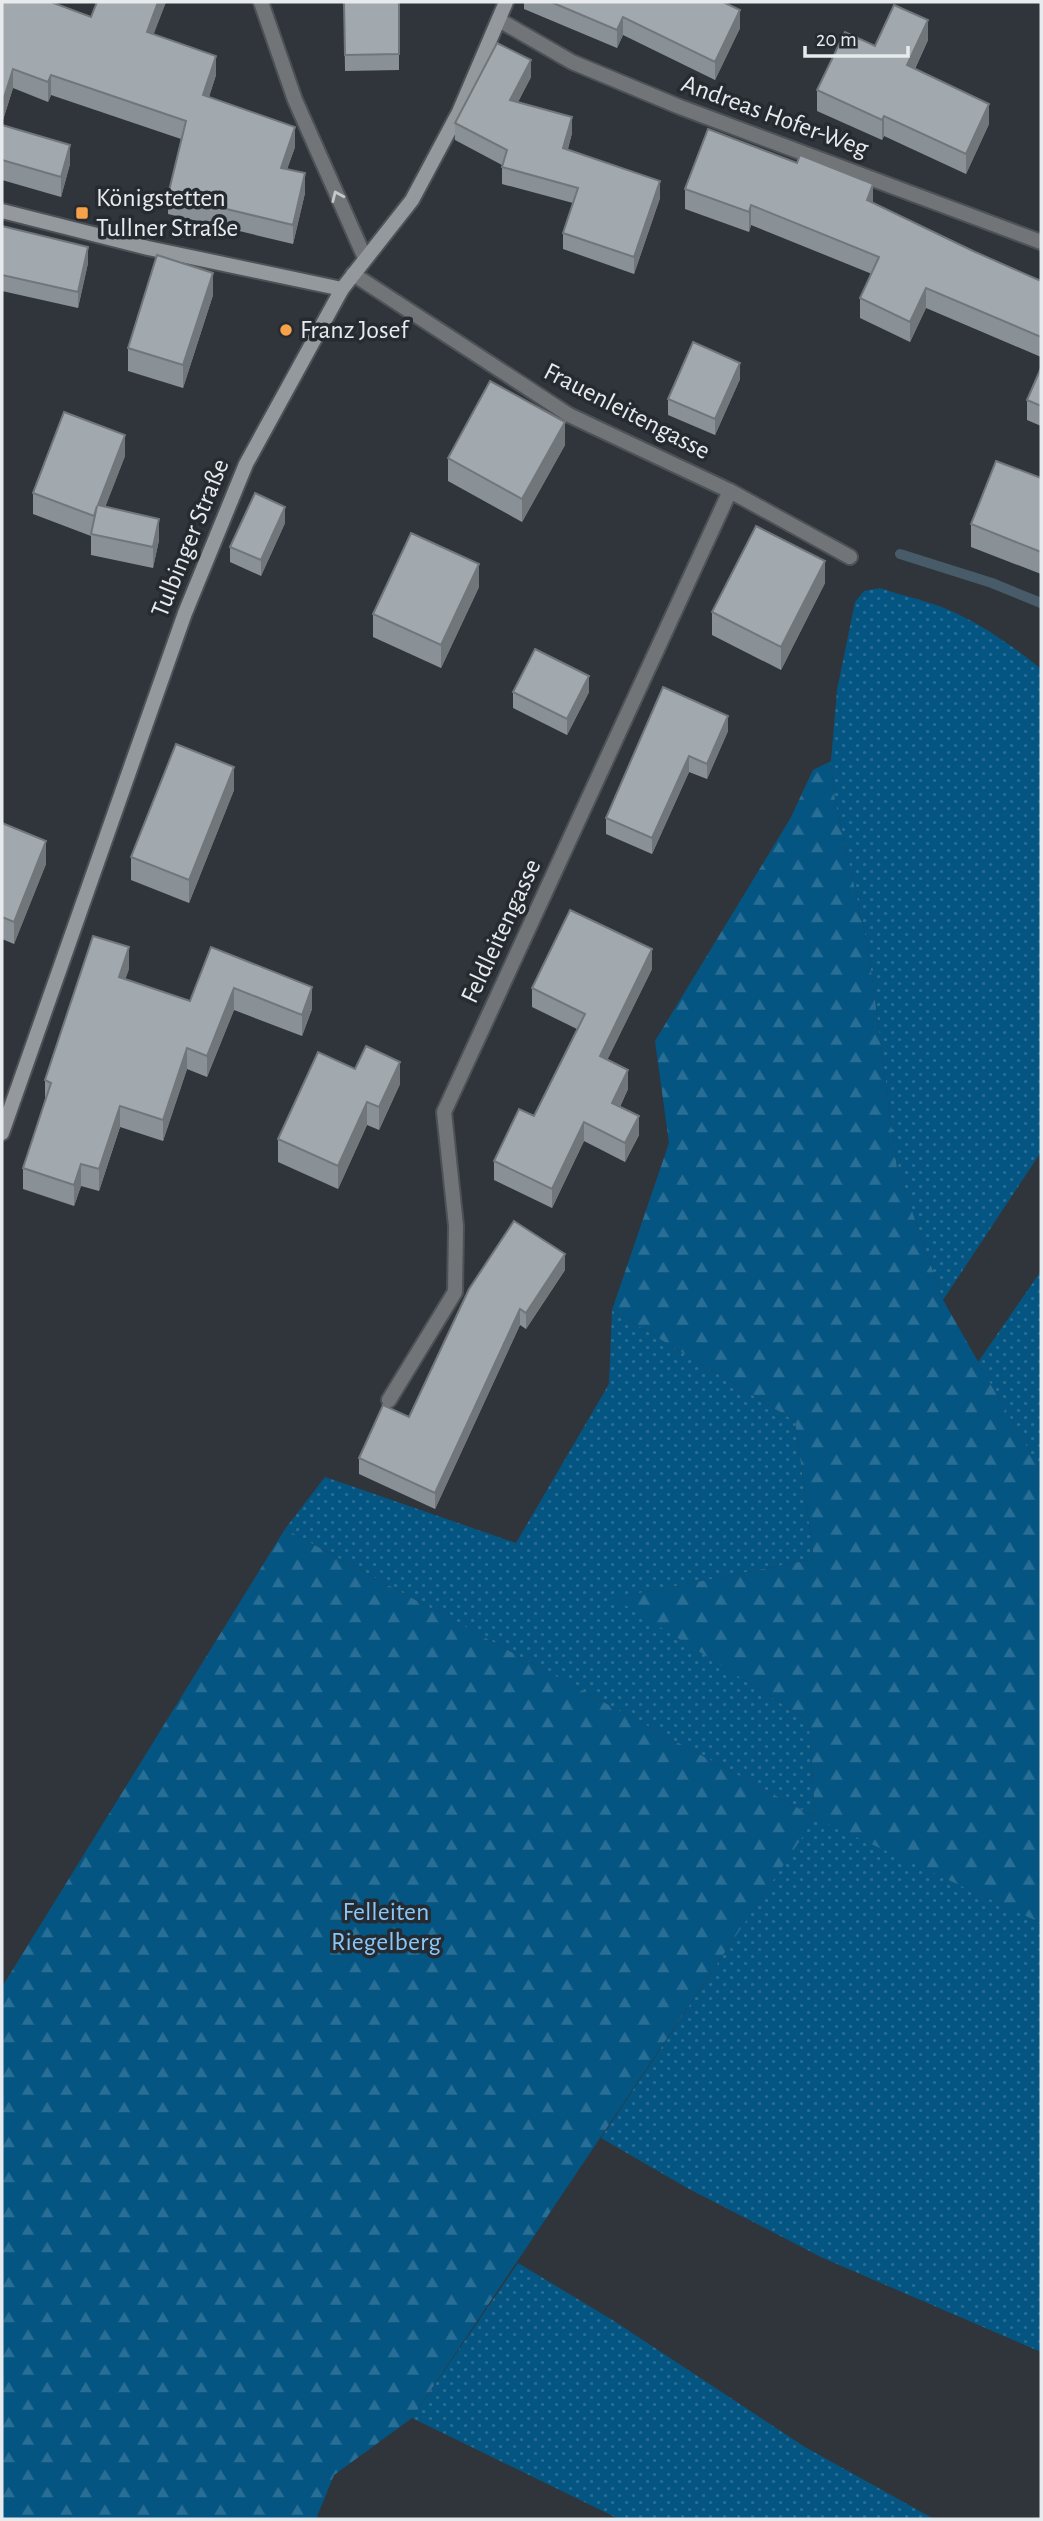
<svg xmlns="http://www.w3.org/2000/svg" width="1043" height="2521" font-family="'Alegreya Sans',sans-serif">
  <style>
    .grass { fill: url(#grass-dots) }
    .forest { fill: url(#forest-firs) }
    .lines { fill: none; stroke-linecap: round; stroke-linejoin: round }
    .stream { stroke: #475b69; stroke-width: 10 }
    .street-casing { stroke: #4c5257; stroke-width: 18 }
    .secondary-casing { stroke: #4c5257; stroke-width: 18 }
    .street { stroke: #727577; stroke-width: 14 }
    .secondary { stroke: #94999d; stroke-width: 14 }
    .wall { fill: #8a9196 }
    .shaded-wall { fill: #71767a }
    .building { fill: #a1a9af; stroke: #71767a; stroke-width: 2 }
    .oneway { stroke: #c4c8ca }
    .poi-dot { fill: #f7a149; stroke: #252b30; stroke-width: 2.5 }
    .labels { text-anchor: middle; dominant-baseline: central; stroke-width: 7; stroke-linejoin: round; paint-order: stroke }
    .street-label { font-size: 26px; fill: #e7ebee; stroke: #252b30 }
    .poi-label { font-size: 26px; fill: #e7ebee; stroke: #252b30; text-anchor: start }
    .park-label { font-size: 26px; fill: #8ac7f8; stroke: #252b30 }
  </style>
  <defs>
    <pattern id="grass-dots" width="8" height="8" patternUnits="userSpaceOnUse" patternTransform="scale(1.75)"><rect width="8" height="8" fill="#055583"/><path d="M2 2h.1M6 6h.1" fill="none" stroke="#296e95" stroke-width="1.8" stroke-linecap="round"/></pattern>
    <pattern id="forest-firs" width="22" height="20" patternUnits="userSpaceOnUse" patternTransform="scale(1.75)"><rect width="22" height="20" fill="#055583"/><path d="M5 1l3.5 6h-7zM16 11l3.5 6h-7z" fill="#296e95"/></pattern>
  </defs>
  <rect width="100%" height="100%" fill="#2f353a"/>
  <g class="grass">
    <path d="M880,588C897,594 915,598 933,604C972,617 1009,643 1041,669V1152L943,1300L897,1168L868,947L835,801L831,761L837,690L855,602L864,591Z"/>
    <path d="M1041,1271V1472L978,1362Z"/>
    <path d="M612,1310L795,1421L814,1559L615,1598L809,1721L815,1817L1041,1923V2352L823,2258L689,2189L601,2138L815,1817L285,1529L325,1477L516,1543L609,1384Z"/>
    <path d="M518,2263L614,2321L805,2447L934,2519H619L412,2418Z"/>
  </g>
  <path class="forest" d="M831,761L835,801L868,947L897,1168L943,1300L1041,1472V1923L815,1818L412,2418L334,2475L316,2519H2V1987L285,1529L815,1817L809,1721L614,1598L814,1559L795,1421L612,1310L669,1143L655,1041L790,819L813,770Z"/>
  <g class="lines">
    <path class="stream" d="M900,554L992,583L1041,603"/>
    <defs>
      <g id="street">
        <path d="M261,2L295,100L365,258"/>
        <path d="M499,20L572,62L680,107L1041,242"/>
        <path d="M353,274L569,415L730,491L850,557"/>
        <path d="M389,1400L455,1292L456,1226L444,1112L730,491"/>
      </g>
      <g id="secondary">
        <path d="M2,211L148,248L342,289"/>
        <path d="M2,1133L185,613L246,464L342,289L412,200L459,112L506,2"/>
      </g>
    </defs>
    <use href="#street" class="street-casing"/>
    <use href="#secondary" class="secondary-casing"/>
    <use href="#street" class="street"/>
    <use href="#secondary" class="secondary"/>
  </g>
  <g class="wall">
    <path d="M2,2L91,17L166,2L153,34L216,75L209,97L295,147L287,169L305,193L293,244L168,214V195L181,139L51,95L48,102L13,88L2,123Z"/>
    <path d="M344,2H399V70L345,71Z"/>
    <path d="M524,2H723L740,28L715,80L623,35L617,48L524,9Z"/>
    <path d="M928,40L915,69L989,124L966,174L884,136L882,140L817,111V90L875,46Z"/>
    <path d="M531,77L518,102L572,133L568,149L660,198L634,274L563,249V233L573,203L502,184V165L455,140V123Z"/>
    <path d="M2,125L70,164L61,197L2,180Z"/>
    <path d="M685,189L873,203L973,251L1041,281V357L926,308L910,342L860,318V298L872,274L751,225L749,232L685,209Z"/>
    <path d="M2,226L88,263L78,308L2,291Z"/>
    <path d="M213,295L183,388L128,371V348Z"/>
    <path d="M1041,368V426L1027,420V400Z"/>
    <path d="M740,379L715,435L668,415V399Z"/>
    <path d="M565,445L522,522L448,481V458Z"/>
    <path d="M125,456L105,507L159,540L153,568L91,555V536L33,514V493Z"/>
    <path d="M1041,478V574L971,547V524Z"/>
    <path d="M285,523L261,576L230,562V547Z"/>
    <path d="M825,583L781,670L712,635V612Z"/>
    <path d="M479,587L441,668L373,637V614Z"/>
    <path d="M663,687L728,731L707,779L689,772L652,854L606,834V818Z"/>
    <path d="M513,692H589L567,735L513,708Z"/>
    <path d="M234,790L189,903L131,880V857Z"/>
    <path d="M2,823L46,864L14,944L2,939Z"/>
    <path d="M211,947L312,1009L302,1036L234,1010L207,1077L187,1069L163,1141L120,1127L99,1191L81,1186L74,1206L23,1189V1168L45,1102V1080L129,969L125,979L190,1001Z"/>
    <path d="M652,969L607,1060L628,1089L620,1107L639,1135L625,1162L584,1141L552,1208L494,1180V1161L534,1116L577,1029L532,1007V988Z"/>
    <path d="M355,1069L400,1084L379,1130L367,1125L338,1189L278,1162V1139Z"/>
    <path d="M565,1270L526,1329L520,1325L435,1509L359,1474V1458L409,1417L469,1289Z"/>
  </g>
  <g class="shaded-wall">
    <path d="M158,2H166L147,52V32Z"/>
    <path d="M740,10V28L715,80V62Z"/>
    <path d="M623,17V35L617,48V30Z"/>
    <path d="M928,20V40L907,86V65Z"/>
    <path d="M216,56V75L203,115V95Z"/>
    <path d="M531,60V77L510,117V100Z"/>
    <path d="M13,69V88L2,123V104Z"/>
    <path d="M51,75V95L48,102V82Z"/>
    <path d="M989,104V124L966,174V154Z"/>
    <path d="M884,116V136L882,140V120Z"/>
    <path d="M572,117V133L563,165V148Z"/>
    <path d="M295,127V147L281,187V168Z"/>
    <path d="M70,145V164L61,197V177Z"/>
    <path d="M305,173V193L293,244V225Z"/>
    <path d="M660,181V198L634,274V257Z"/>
    <path d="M873,184V204L867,200Z"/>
    <path d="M751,205V225L749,232V212Z"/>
    <path d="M88,247V263L78,308V292Z"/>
    <path d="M213,273V295L183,388V365Z"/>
    <path d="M926,288V308L910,342V322Z"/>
    <path d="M740,363V379L715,435V419Z"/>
    <path d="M565,422V445L522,522V499Z"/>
    <path d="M125,435V456L98,526V505Z"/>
    <path d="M285,507V523L261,576V560Z"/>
    <path d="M159,519V540L153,568V547Z"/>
    <path d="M825,561V583L781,670V647Z"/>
    <path d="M479,564V587L441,668V645Z"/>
    <path d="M589,676V692L567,735V719Z"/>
    <path d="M728,716V731L707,779V764Z"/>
    <path d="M689,756V772L652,854V838Z"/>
    <path d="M234,767V790L189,903V880Z"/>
    <path d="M46,841V864L14,944V922Z"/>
    <path d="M129,947V969L119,998V977Z"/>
    <path d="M652,949V969L600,1075V1056Z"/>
    <path d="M312,987V1009L302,1036V1015Z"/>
    <path d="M234,988V1010L207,1077V1056Z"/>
    <path d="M187,1048V1069L163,1141V1120Z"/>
    <path d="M400,1062V1084L379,1130V1107Z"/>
    <path d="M628,1070V1089L612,1122V1103Z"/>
    <path d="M367,1102V1125L338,1189V1166Z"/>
    <path d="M120,1106V1127L99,1191V1169Z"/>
    <path d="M639,1116V1135L625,1162V1143Z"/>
    <path d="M584,1122V1141L552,1208V1189Z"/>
    <path d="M81,1164V1186L74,1206V1185Z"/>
    <path d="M565,1254V1270L526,1329V1313Z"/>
    <path d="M520,1309V1325L435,1509V1493Z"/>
  </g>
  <g class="building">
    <path d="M2,2H51L91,17L97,2H158L147,32L216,56L203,95L295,127L281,168L305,173L293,225L168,195L186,121L51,75L48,82L13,69L2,104Z"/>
    <path d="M344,2H399V54L345,55Z"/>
    <path d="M551,2H723L740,10L715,62L623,17L617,30Z"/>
    <path d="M894,5L928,20L907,65L989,104L966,154L884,116L882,120L817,90L845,32L875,46Z"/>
    <path d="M497,43L531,60L510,100L572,117L563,148L660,181L634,257L563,233L578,188L502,167L507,150L455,123Z"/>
    <path d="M2,125L70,145L61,177L2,160Z"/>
    <path d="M708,129L797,163L800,155L873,184L867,200L973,251L1041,281V337L926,288L910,322L860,298L879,257L751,205L749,212L685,189Z"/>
    <path d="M2,226L88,247L78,292L2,275Z"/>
    <path d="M157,255L213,273L183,365L128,348Z"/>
    <path d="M693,342L740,363L715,419L668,399Z"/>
    <path d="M1041,368V406L1027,400Z"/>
    <path d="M490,381L565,422L522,499L448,458Z"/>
    <path d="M64,412L125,435L98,505L159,519L153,547L91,534L97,506L94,516L33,493Z"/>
    <path d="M996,461L1041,478V552L971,524Z"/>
    <path d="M255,493L285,507L261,560L230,547Z"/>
    <path d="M756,526L825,561L781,647L712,612Z"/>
    <path d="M411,533L479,564L441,645L373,614Z"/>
    <path d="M535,649L589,676L567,719L513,692Z"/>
    <path d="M663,687L728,716L707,764L689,756L652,838L606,818Z"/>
    <path d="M176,744L234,767L189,880L131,857Z"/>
    <path d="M2,823L46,841L14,922L2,917Z"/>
    <path d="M570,910L652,949L600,1056L628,1070L612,1103L639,1116L625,1143L584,1122L552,1189L494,1161L519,1109L534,1116L585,1014L532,988Z"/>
    <path d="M93,936L129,947L119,977L190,1001L211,947L312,987L302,1015L234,988L207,1056L187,1048L163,1120L120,1106L99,1169L81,1164L74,1185L23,1168L51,1083L45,1080Z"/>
    <path d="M366,1046L400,1062L379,1107L367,1102L338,1166L278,1139L318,1052L355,1069Z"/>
    <path d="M514,1221L565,1254L526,1313L520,1309L435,1493L359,1458L383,1405L409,1417L469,1289Z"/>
  </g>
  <defs><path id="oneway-chevron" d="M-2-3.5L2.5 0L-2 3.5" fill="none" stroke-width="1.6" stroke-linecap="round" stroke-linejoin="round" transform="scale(1.75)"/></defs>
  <use class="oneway" href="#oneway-chevron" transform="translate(337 196) rotate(-114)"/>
  <g class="poi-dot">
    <rect x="75" y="206" width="14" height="14" rx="3.5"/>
    <circle cx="286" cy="330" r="7"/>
  </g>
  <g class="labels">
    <g class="street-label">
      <text transform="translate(775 116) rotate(20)">Andreas Hofer-Weg</text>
      <text transform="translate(627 411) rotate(27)">Frauenleitengasse</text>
      <text transform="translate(190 538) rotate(-68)">Tulbinger Straße</text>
      <text transform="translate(501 931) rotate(-65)">Feldleitengasse</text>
    </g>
    <g class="poi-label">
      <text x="96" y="198">Königstetten<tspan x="96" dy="30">Tullner Straße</tspan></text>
      <text x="300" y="330">Franz Josef</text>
    </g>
    <g class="park-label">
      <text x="386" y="1912">Felleiten<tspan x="386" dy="30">Riegelberg</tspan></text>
    </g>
  </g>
  <rect width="1043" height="2521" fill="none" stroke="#e7ebee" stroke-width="7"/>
  <path d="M805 46v10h103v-10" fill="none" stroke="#e7ebee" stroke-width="3.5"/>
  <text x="816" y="46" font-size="21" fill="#e7ebee" stroke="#252b30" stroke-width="5" paint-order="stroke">20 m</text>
</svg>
